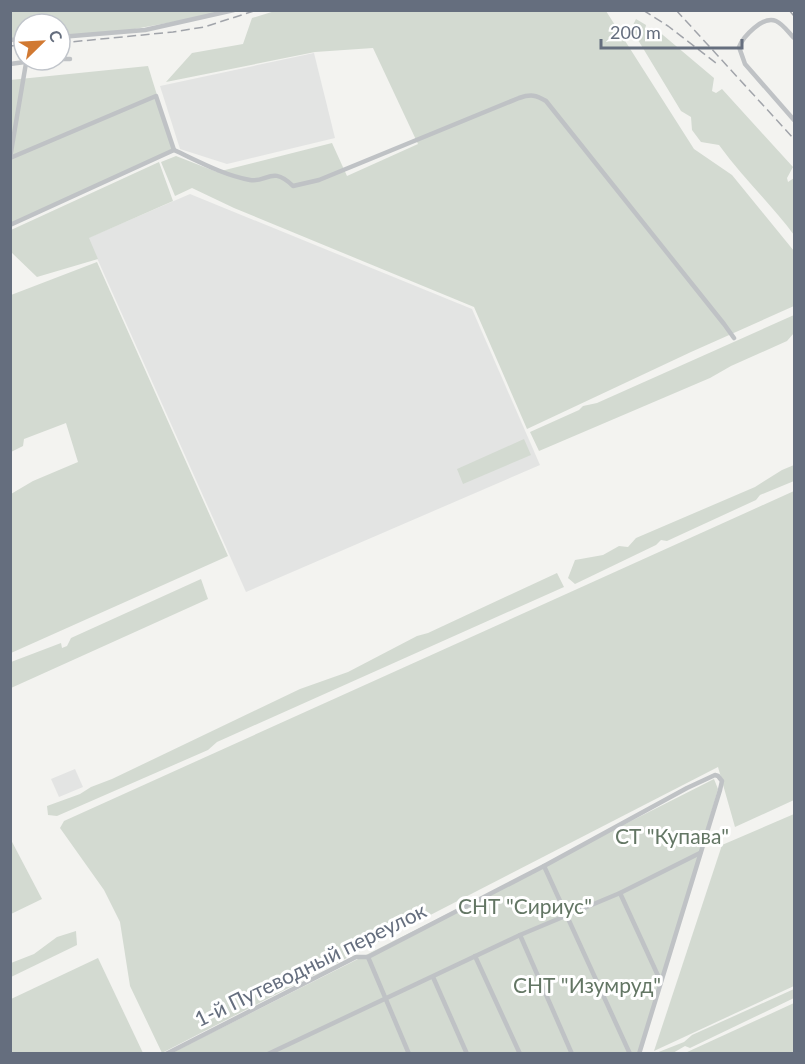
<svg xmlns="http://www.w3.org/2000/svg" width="805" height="1064" font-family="Lato,sans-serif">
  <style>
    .built { fill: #e3e4e3 }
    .green { fill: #d3dad1 }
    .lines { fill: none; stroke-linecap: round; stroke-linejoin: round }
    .minor { stroke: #bfc2c5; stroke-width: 4.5 }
    .rail { stroke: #a1a4aa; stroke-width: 1.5; stroke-dasharray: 9 4.5; stroke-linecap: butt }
    .labels { text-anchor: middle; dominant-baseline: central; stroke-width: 6; stroke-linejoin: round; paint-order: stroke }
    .park-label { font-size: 21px; fill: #637664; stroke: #fff }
    .street-label { font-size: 21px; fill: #656e7e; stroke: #fff }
  </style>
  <rect width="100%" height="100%" fill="#f3f3f0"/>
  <g class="built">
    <path d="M314,53L335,138L227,164L180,149L160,86Z"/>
    <path d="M190,194L472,309L540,465L246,592L88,238Z"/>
    <path d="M75,769L83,787L59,797L51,779Z"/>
  </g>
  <g class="green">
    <path d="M278,10L606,11L694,149L732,175L794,251V306L691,352L527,429L474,307L234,208L192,188L175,196L161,162L176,156L217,172L332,143L347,176L418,144L373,48L315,52L166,82L192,53L243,44L252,18Z"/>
    <path d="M11,11H232L113,33L60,38V24H24V41L11,42Z"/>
    <path d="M636,19L646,25L645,30L652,35L657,30L714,78L712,91L716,93L722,89L793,167L787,178L788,182L794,178V235C771,204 742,177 719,145L701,142L692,130L691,117L681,111L635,35L633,25Z"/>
    <path d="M148,66L174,150L11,225L10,80Z"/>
    <path d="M159,162L173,201L89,238L98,259L37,277L11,252V230Z"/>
    <path d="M97,262L228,556L11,653V494L33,481L78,462L66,423L24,439L23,446L11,452V295Z"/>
    <path d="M794,315V333L787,341L731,366L710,378L539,451L530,432L579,410L583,406L597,403Z"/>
    <path d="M524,439L531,455L463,484L457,469Z"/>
    <path d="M794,465V481L760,495L756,500L667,541L661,540L656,545L575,584L568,578L575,560L603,555L619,546L628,547L636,538L755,487L782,470Z"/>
    <path d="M794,491V800L735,827L718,767L162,1053L130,986L120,922L104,890L60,828L64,821Z"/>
    <path d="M557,573L564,587L217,742L208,750L57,816L48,815L47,806L80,794L91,787L112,779L300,689L348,672L417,636L428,633Z"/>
    <path d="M201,579L208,599L11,688V662L61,643L62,648L67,646L71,638Z"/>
    <path d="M714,779L718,789L641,1053L170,1054Z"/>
    <path d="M794,814V986L654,1051L722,845Z"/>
    <path d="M10,838L42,899L11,914H10Z"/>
    <path d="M76,931L77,945L11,977V963L34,954L57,937Z"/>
    <path d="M98,958L143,1053H11V999Z"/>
    <path d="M794,989V998L690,1048L685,1046L673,1053H656L684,1042L692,1035Z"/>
    <path d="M794,1003V1053H685Z"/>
  </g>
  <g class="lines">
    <g class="minor">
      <path d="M60,37L145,30L234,10"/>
      <path d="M794,38C789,33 783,24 776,21C763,15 743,37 739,47L745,64L794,120"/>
      <path d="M10,40L24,39"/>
      <path d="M60,59H70"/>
      <path d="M10,64L40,60"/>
      <path d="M10,158L156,96L174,150C198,161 223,175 250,180C267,183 272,165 293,186L319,180L519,98C531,94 536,95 546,101L724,324L734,338"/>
      <path d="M10,158L26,63"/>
      <path d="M10,225L174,150"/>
      <path d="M544,866L630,1054"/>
      <path d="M620,893L660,980"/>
      <path d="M520,935L572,1054"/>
      <path d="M475,956L520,1054"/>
      <path d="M368,957L409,1054"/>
      <path d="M433,977L467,1054"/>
      <path d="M166,1054L356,957H368L544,866L687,788L715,775L718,776L722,781L720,790L639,1054"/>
      <path d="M268,1054L520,935L620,893L700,853"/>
    </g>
    <g class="rail">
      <path d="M643,10L668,26L716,63"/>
      <path d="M676,10L794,139"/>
      <path d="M789,10L794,16"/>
      <path d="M60,43L173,32L204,27L257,10"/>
      <path d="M10,46L24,45"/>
    </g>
  </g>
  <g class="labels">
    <g class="park-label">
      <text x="672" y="835">СТ "Купава"</text>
      <text x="525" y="905">СНТ "Сириус"</text>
      <text x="587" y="984">СНТ "Изумруд"</text>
    </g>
    <g class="street-label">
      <text transform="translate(310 964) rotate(-26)">1-й Путеводный переулок</text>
    </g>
  </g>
  <rect width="805" height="1064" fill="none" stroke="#656e7e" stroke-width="24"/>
  <g transform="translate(42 42) rotate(66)"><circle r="28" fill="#ffffff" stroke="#c1c5cb" stroke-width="1.5"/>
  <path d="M0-4.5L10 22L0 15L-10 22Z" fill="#d17932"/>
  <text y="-9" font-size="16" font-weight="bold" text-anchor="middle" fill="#656e7e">С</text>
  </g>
  <path d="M601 39v9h141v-9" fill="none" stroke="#656e7e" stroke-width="3"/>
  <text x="610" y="39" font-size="18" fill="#656e7e" stroke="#ffffff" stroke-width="4.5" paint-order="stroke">200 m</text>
</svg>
